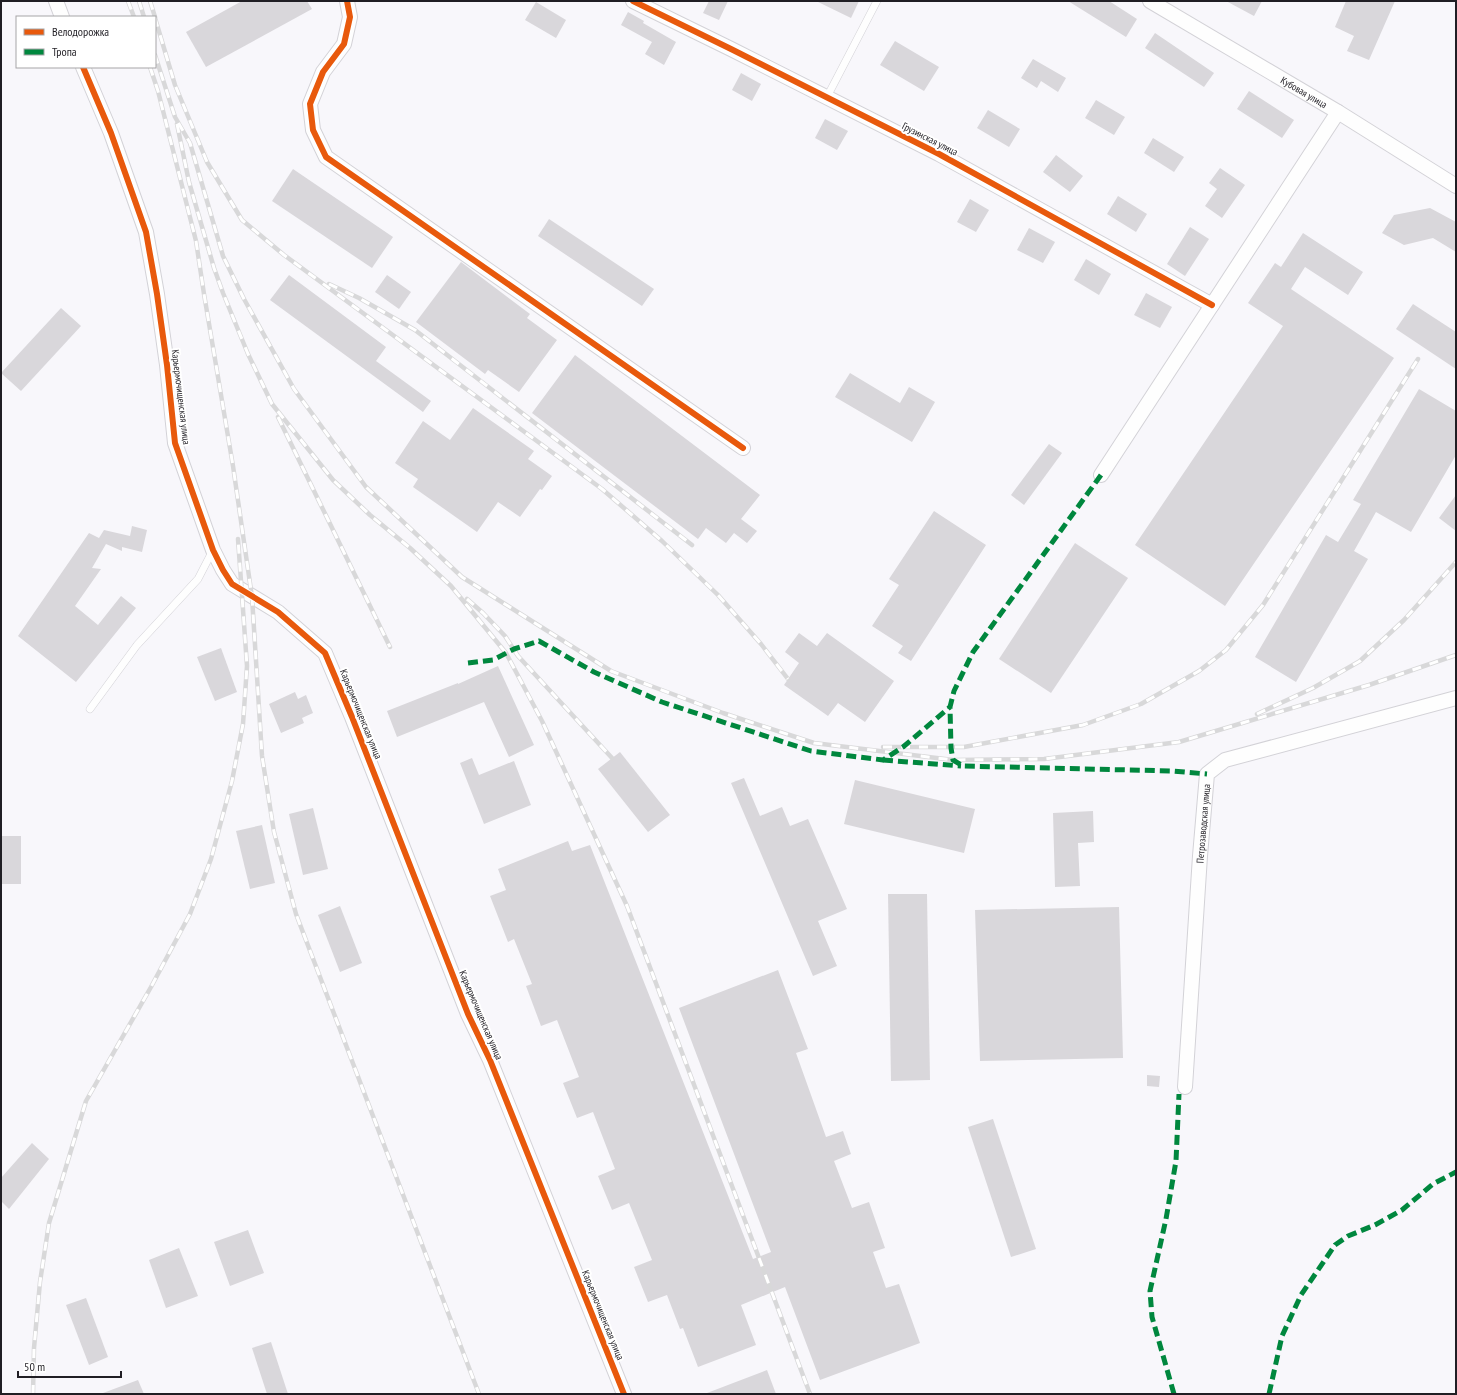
<svg xmlns="http://www.w3.org/2000/svg" width="1457" height="1395" font-family="'PT Sans Narrow',sans-serif">
  <style>
    .building { fill: #d9d7db }
    .lines { fill: none; stroke-linecap: round; stroke-linejoin: round }
    .service-casing { stroke: #d3d2d7; stroke-width: 8 }
    .minor-casing { stroke: #d3d2d7; stroke-width: 16 }
    .service { stroke: #fefefe; stroke-width: 7 }
    .minor { stroke: #fefefe; stroke-width: 14 }
    .rail-casing { stroke: #d8d8d9; stroke-width: 4.5 }
    .rail { stroke: #fff; stroke-width: 3; stroke-dasharray: 9; stroke-linecap: butt }
    .quiet { stroke: #00873e; stroke-width: 5; stroke-dasharray: 10 5; stroke-linecap: butt }
    .cycleway-casing { stroke: #fff; stroke-width: 8 }
    .cycleway { stroke: #e8590c; stroke-width: 6 }
    .labels { text-anchor: middle; dominant-baseline: central; stroke-width: 4; stroke-linejoin: round; paint-order: stroke }
    .street-label { font-size: 10px; fill: #201e24; stroke: #fff }
  </style>
  <rect width="100%" height="100%" fill="#f8f7fb"/>
  <g class="building">
    <path d="M242,1H307L312,9L206,67L186,32Z"/>
    <path d="M709,1H728L719,20L703,13Z"/>
    <path d="M816,1H859L851,18Z"/>
    <path d="M1068,1H1109L1137,19L1126,37Z"/>
    <path d="M1226,1H1262L1254,16Z"/>
    <path d="M1346,1H1395L1369,60L1347,51L1354,36L1335,27Z"/>
    <path d="M536,2L566,20L556,38L525,20Z"/>
    <path d="M628,12L644,21L643,23L676,42L664,65L645,54L652,42L621,25Z"/>
    <path d="M1155,33L1214,73L1204,87L1145,48Z"/>
    <path d="M895,41L939,67L924,91L880,65Z"/>
    <path d="M1033,59L1066,78L1058,92L1041,81L1037,88L1021,78Z"/>
    <path d="M741,73L761,84L752,101L732,90Z"/>
    <path d="M1249,91L1294,120L1282,138L1237,109Z"/>
    <path d="M1096,100L1125,117L1114,135L1085,118Z"/>
    <path d="M988,110L1020,129L1009,147L977,128Z"/>
    <path d="M825,119L848,131L837,150L815,138Z"/>
    <path d="M1153,138L1184,157L1174,172L1144,153Z"/>
    <path d="M1056,155L1083,176L1070,192L1043,172Z"/>
    <path d="M1220,168L1245,185L1222,218L1205,206L1217,189L1209,183Z"/>
    <path d="M293,169L393,237L372,268L272,201Z"/>
    <path d="M1118,196L1147,214L1136,232L1107,214Z"/>
    <path d="M970,199L989,210L976,232L957,222Z"/>
    <path d="M1430,208L1456,222V252L1433,238L1404,245L1382,233L1394,215Z"/>
    <path d="M549,219L654,289L642,306L538,236Z"/>
    <path d="M1190,227L1209,239L1185,276L1167,264Z"/>
    <path d="M1029,228L1055,242L1043,263L1017,250Z"/>
    <path d="M1303,233L1363,272L1348,295L1305,267L1291,289L1394,358L1225,606L1135,545L1283,326L1248,303L1275,263L1281,267Z"/>
    <path d="M1086,259L1111,274L1099,295L1074,280Z"/>
    <path d="M461,262L530,314L527,318L557,340L519,392L488,370L485,374L416,322Z"/>
    <path d="M289,275L386,347L376,361L431,401L423,412L270,300Z"/>
    <path d="M387,275L411,292L399,309L375,292Z"/>
    <path d="M1146,293L1172,307L1160,328L1134,315Z"/>
    <path d="M1413,304L1456,332V369L1396,329Z"/>
    <path d="M61,308L81,326L21,391L1,373Z"/>
    <path d="M575,355L760,495L741,519L757,531L747,543L734,533L726,543L706,528L698,539L532,413Z"/>
    <path d="M850,373L900,403L909,387L935,402L912,442L835,397Z"/>
    <path d="M1419,389L1456,411V455L1411,532L1376,512L1354,551L1368,559L1296,682L1255,657L1326,535L1338,542L1361,504L1353,500Z"/>
    <path d="M473,408L534,451L528,459L552,476L542,490L540,489L520,517L498,502L477,532L413,487L418,479L395,463L423,421L450,440Z"/>
    <path d="M1049,444L1062,453L1024,505L1011,495Z"/>
    <path d="M1456,495V531L1439,518Z"/>
    <path d="M934,511L986,545L911,661L898,653L903,646L872,626L899,585L889,579Z"/>
    <path d="M132,526L147,530L142,552L122,547V551L106,544L92,568L101,569L75,606L98,625L121,596L136,608L76,682L18,636L89,533L99,538L104,530L130,536Z"/>
    <path d="M1075,543L1128,578L1051,693L999,659Z"/>
    <path d="M799,633L817,646L827,633L894,681L865,722L838,703L828,716L784,685L799,663L785,652Z"/>
    <path d="M221,648L237,692L215,701L197,657Z"/>
    <path d="M498,666L534,745L509,757L484,702L397,737L387,711L458,683V684Z"/>
    <path d="M295,692L298,699L306,695L313,713L302,718L304,723L281,733L269,704Z"/>
    <path d="M620,752L670,815L648,832L598,769Z"/>
    <path d="M472,758L479,775L514,761L531,805L484,824L460,763Z"/>
    <path d="M744,778L760,816L782,807L790,826L808,819L847,909L818,921L837,966L813,976L731,783Z"/>
    <path d="M855,780L975,809L964,853L844,824Z"/>
    <path d="M313,808L328,869L303,875L289,814Z"/>
    <path d="M1093,811L1094,842L1078,843L1080,886L1055,887L1053,813Z"/>
    <path d="M262,825L275,883L250,889L236,831Z"/>
    <rect x="1" y="836" width="20" height="48"/>
    <path d="M568,841L572,851L590,845L753,1259L771,1252L679,1008L778,970L808,1049L796,1053L826,1137L843,1131L851,1154L834,1161L852,1208L869,1202L885,1248L873,1252L886,1288L899,1284L920,1343L820,1380L785,1287L741,1305L756,1345L698,1367L683,1328L680,1329L667,1295L648,1302L634,1267L652,1260L629,1203L612,1210L598,1176L615,1169L593,1112L577,1118L563,1083L579,1077L557,1020L541,1026L526,986L532,984L514,939L508,942L490,896L506,890L498,869Z"/>
    <path d="M888,894H927L930,1080L891,1081Z"/>
    <path d="M340,906L362,963L340,972L318,915Z"/>
    <path d="M1119,907L1123,1058L980,1061L975,910Z"/>
    <path d="M1147,1075L1160,1076L1159,1087L1147,1086Z"/>
    <path d="M993,1119L1036,1249L1011,1257L968,1127Z"/>
    <path d="M32,1143L49,1159L9,1209L1,1201V1178Z"/>
    <path d="M248,1230L264,1273L230,1286L214,1242Z"/>
    <path d="M179,1248L198,1296L166,1308L149,1260Z"/>
    <path d="M86,1298L108,1357L89,1365L66,1305Z"/>
    <path d="M271,1342L288,1394H267L252,1348Z"/>
    <path d="M767,1370L776,1394H707V1393Z"/>
    <path d="M138,1380L144,1394H103V1393Z"/>
  </g>
  <g class="lines">
    <defs>
      <g id="service">
        <path d="M827,97L877,1"/>
        <path d="M90,709L137,645L198,579L213,550"/>
      </g>
      <g id="minor">
        <path d="M56,1L62,17"/>
        <path d="M347,1L350,17L344,44L323,72L310,104L313,130L326,157L743,448"/>
        <path d="M633,1L731,49L939,154L1212,305"/>
        <path id="s1" d="M1150,1L1338,112L1456,186"/>
        <path d="M83,67L111,133L146,232L157,294L167,365L175,443L213,550L223,570L232,584L278,612L325,653L352,717L468,1014L490,1060L624,1394"/>
        <path d="M1101,475L1338,112"/>
        <path id="s2" d="M1185,1087L1200,856L1207,774L1225,760L1456,698"/>
      </g>
    </defs>
    <use href="#service" class="service-casing"/>
    <use href="#minor" class="minor-casing"/>
    <use href="#service" class="service"/>
    <use href="#minor" class="minor"/>
    <defs>
      <g id="rail">
        <path d="M128,1L134,17"/>
        <path d="M139,1L144,17"/>
        <path d="M150,1L155,17"/>
        <path d="M155,18L175,85L207,162L242,220L284,255L602,489L662,541L718,595L761,644L788,679"/>
        <path d="M155,55L175,117L190,143L223,256L244,299L294,389L366,487L462,577L611,671L723,713L814,743L953,760L1044,759L1179,742L1369,685L1456,655"/>
        <path d="M150,67L158,91L196,241L204,294L233,466L252,597L262,756L274,832L296,914L479,1394"/>
        <path d="M177,124L189,182L214,268L223,293L248,354L272,404L333,480L370,515L410,548L451,586L506,653L542,721L627,906L810,1394"/>
        <path d="M329,284L359,298L415,330L692,545"/>
        <path d="M278,417L390,647"/>
        <path d="M467,599L483,613L505,636L518,656L612,758"/>
        <path d="M1257,714L1313,688L1360,661L1404,620L1456,562"/>
        <path d="M883,747H964L1083,725L1141,704L1199,671L1226,650L1263,605L1418,359"/>
        <path d="M33,1394L34,1348L40,1282L49,1223L86,1101L151,987L190,914L211,859L232,781L243,724L247,666L238,539"/>
      </g>
    </defs>
    <use href="#rail" class="rail-casing"/>
    <use href="#rail" class="rail"/>
    <g class="quiet">
      <path d="M1101,475L973,652L954,691L950,707L951,748L953,760L963,766L1172,771L1207,774"/>
      <path d="M468,663L493,660L514,649L539,641L594,672L662,702L811,751L883,760L903,747L950,707"/>
      <path d="M883,760L961,766"/>
      <path d="M1174,1394L1152,1317L1150,1291L1166,1219L1176,1161L1179,1094"/>
      <path d="M1269,1394L1282,1336L1301,1295L1335,1245L1348,1236L1375,1225L1402,1210L1433,1184L1456,1172"/>
    </g>
    <defs>
      <g id="cycleway">
        <path d="M347,1L350,17L344,44L323,72L310,104L313,130L326,157L743,448"/>
        <path d="M633,1L731,49L939,154L1212,305"/>
        <path d="M83,67L111,133L146,232L157,294L167,365L175,443L213,550L223,570L232,584L278,612L325,653L352,717L468,1014L490,1060L624,1394"/>
      </g>
    </defs>
    <use href="#cycleway" class="cycleway-casing"/>
    <use href="#cycleway" class="cycleway"/>
  </g>
  <g class="labels">
    <g class="street-label">
      <text stroke="none"><textPath href="#s1" startOffset="179">Кубовая улица</textPath></text>
      <text transform="translate(930 139) rotate(27)">Грузинская улица</text>
      <text transform="translate(181 397) rotate(83)">Карьермочищенская улица</text>
      <text transform="translate(361 714) rotate(68)">Карьермочищенская улица</text>
      <text stroke="none"><textPath href="#s2" startOffset="264">Петрозаводская улица</textPath></text>
      <text transform="translate(481 1015) rotate(67)">Карьермочищенская улица</text>
      <text transform="translate(603 1315) rotate(68)">Карьермочищенская улица</text>
    </g>
  </g>
  <rect width="1457" height="1395" fill="none" stroke="#201e24" stroke-width="4"/>
  <rect x="16" y="16" width="140" height="52" fill="#ffffff" stroke="#a6a5a7"/>
  <rect x="24" y="29" width="20" height="6" fill="#e8590c" stroke="#a6a5a7"/>
  <text x="52" y="36" font-size="12" fill="#201e24">Велодорожка</text>
  <rect x="24" y="49" width="20" height="6" fill="#00873e" stroke="#a6a5a7"/>
  <text x="52" y="56" font-size="12" fill="#201e24">Тропа</text>
  <path d="M18 1371v6h103v-6" fill="none" stroke="#201e24" stroke-width="2"/>
  <text x="24" y="1371" font-size="12" fill="#201e24" stroke="#ffffff" stroke-width="3" paint-order="stroke">50 m</text>
</svg>
